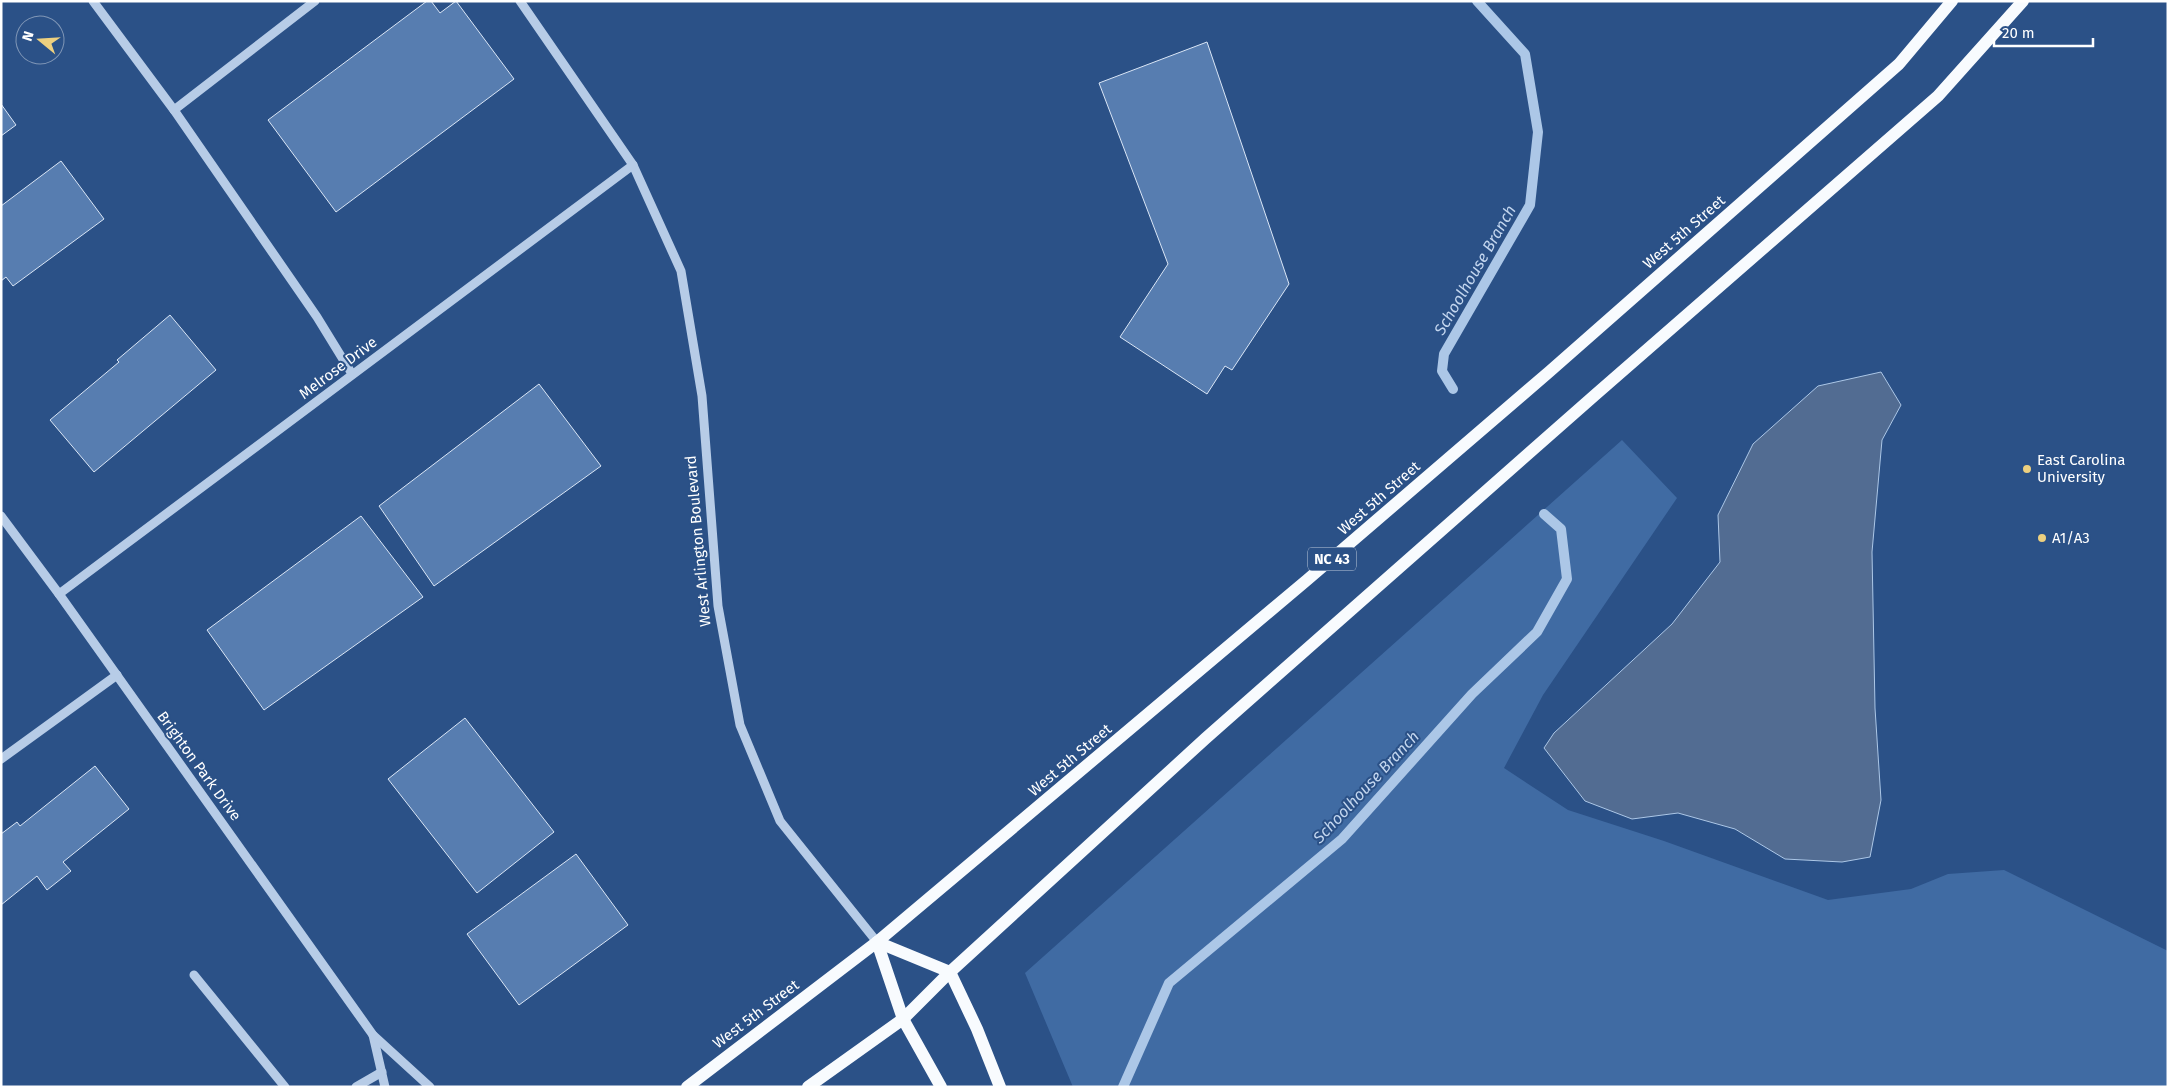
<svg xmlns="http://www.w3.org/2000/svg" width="2169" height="1088" font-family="'Fira Sans',sans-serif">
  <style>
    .green { fill: #406ba3 }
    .water { fill: #526c92; stroke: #acc7e7 }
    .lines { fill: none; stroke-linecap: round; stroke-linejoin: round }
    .stream { stroke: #acc7e7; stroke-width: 10 }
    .building { fill: #577db0; stroke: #dae6f6 }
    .minor { stroke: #b7cce7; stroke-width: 9 }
    .major { stroke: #f8fbfe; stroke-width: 12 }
    .poi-dot { fill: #edd07f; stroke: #2b5187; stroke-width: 2 }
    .labels { text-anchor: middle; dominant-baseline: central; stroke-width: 4; stroke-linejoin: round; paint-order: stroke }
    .shield { fill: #2b5187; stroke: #bfcbdb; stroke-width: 1 }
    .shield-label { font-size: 14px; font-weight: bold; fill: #fff }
    .street-label { font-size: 15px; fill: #fff; stroke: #2b5187 }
    .poi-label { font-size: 15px; fill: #fff; stroke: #2b5187; text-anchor: start }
    .water-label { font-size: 16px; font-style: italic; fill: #c3d6ef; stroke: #2b5187 }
  </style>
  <rect width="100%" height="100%" fill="#2b5187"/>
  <path class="green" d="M1622,440L1677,498L1543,695L1504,768L1568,810L1664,841L1828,900L1911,889L1948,874L2004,870L2168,951V1087H1073L1025,973Z"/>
  <path class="water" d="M1881,372L1901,405L1882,440L1872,552L1875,708L1881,800L1870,857L1842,862L1785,859L1735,829L1678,813L1632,819L1585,801L1544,748L1554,733L1672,624L1720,562L1718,515L1753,444L1818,386Z"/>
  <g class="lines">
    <g class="stream">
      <path d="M1453,389L1442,371L1444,354L1530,205L1538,132L1525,54L1477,1"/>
      <path d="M1123,1087L1169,983L1342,839L1472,694L1537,632L1567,579L1561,529L1544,514"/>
    </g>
  </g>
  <g class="building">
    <path d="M427,1H431L440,13L456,1L514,79L336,212L268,120Z"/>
    <path d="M1207,42L1289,284L1232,370L1225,366L1207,394L1120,337L1168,264L1099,83Z"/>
    <path d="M1,104L16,125L1,136Z"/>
    <path d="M61,161L104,219L13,286L6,277L1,281V206Z"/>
    <path d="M170,315L216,370L94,472L50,420L119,362L117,360Z"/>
    <path d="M539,384L601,466L434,586L379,506Z"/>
    <path d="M361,516L423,597L264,710L207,630Z"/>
    <path d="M465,718L554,832L477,893L388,779Z"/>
    <path d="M95,766L129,809L63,862L71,871L47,890L37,876L1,905V834L17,822L20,826Z"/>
    <path d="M576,854L628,925L519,1005L467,934Z"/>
  </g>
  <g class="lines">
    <g class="minor">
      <path d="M93,1L174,110"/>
      <path d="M315,1L174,110L317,317L352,374"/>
      <path d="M520,1L633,165L681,271L702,396L718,606L740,725L780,821L877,942"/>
      <path d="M1,516L59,594L373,1035L430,1087"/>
      <path d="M59,594L633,165"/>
      <path d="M1,759L117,675"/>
      <path d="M194,975L285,1087"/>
      <path d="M373,1035L385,1087"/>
      <path d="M356,1087L382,1072"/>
    </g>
    <g class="major">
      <path d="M877,942L950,972L977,1029L1000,1087"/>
      <path d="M877,942L903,1019L941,1087"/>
      <path d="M687,1087L877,942L1307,580L1549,372L1899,64L1952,1"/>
      <path d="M808,1087L903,1019L950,972L1206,738L1595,395L1938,96L2023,1"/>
    </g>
  </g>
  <g class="poi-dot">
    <circle cx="2027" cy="469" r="5"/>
    <circle cx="2042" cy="538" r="5"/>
  </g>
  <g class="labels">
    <rect class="shield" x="1308" y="547.5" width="48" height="23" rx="4"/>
    <g class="shield-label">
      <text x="1332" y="559">NC 43</text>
    </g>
    <g class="street-label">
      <text transform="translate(1684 232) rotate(-41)">West 5th Street</text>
      <text transform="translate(338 368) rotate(-37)">Melrose Drive</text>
      <text transform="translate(1379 498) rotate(-41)">West 5th Street</text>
      <text transform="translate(698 541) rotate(-95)">West Arlington Boulevard</text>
      <text transform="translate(1070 760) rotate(-40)">West 5th Street</text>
      <text transform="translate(199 766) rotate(54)">Brighton Park Drive</text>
      <text transform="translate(756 1014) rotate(-37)">West 5th Street</text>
    </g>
    <g class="poi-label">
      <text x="2037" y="460">East Carolina<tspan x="2037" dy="17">University</tspan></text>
      <text x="2052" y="538">A1/A3</text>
    </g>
    <g class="water-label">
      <text transform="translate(1475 270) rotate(-60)">Schoolhouse Branch</text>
      <text transform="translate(1366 787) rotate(-47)">Schoolhouse Branch</text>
    </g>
  </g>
  <rect width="2169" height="1088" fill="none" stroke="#ffffff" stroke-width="5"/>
  <g transform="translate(40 40) rotate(288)"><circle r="24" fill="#2b5187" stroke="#8097b7"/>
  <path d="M0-4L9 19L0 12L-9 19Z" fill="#edd07f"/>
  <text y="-8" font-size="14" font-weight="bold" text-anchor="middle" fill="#ffffff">N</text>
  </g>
  <path d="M1994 38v8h99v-8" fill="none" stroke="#ffffff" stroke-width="2.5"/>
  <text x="2002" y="38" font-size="15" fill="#ffffff" stroke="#2b5187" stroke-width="4" paint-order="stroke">20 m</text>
</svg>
